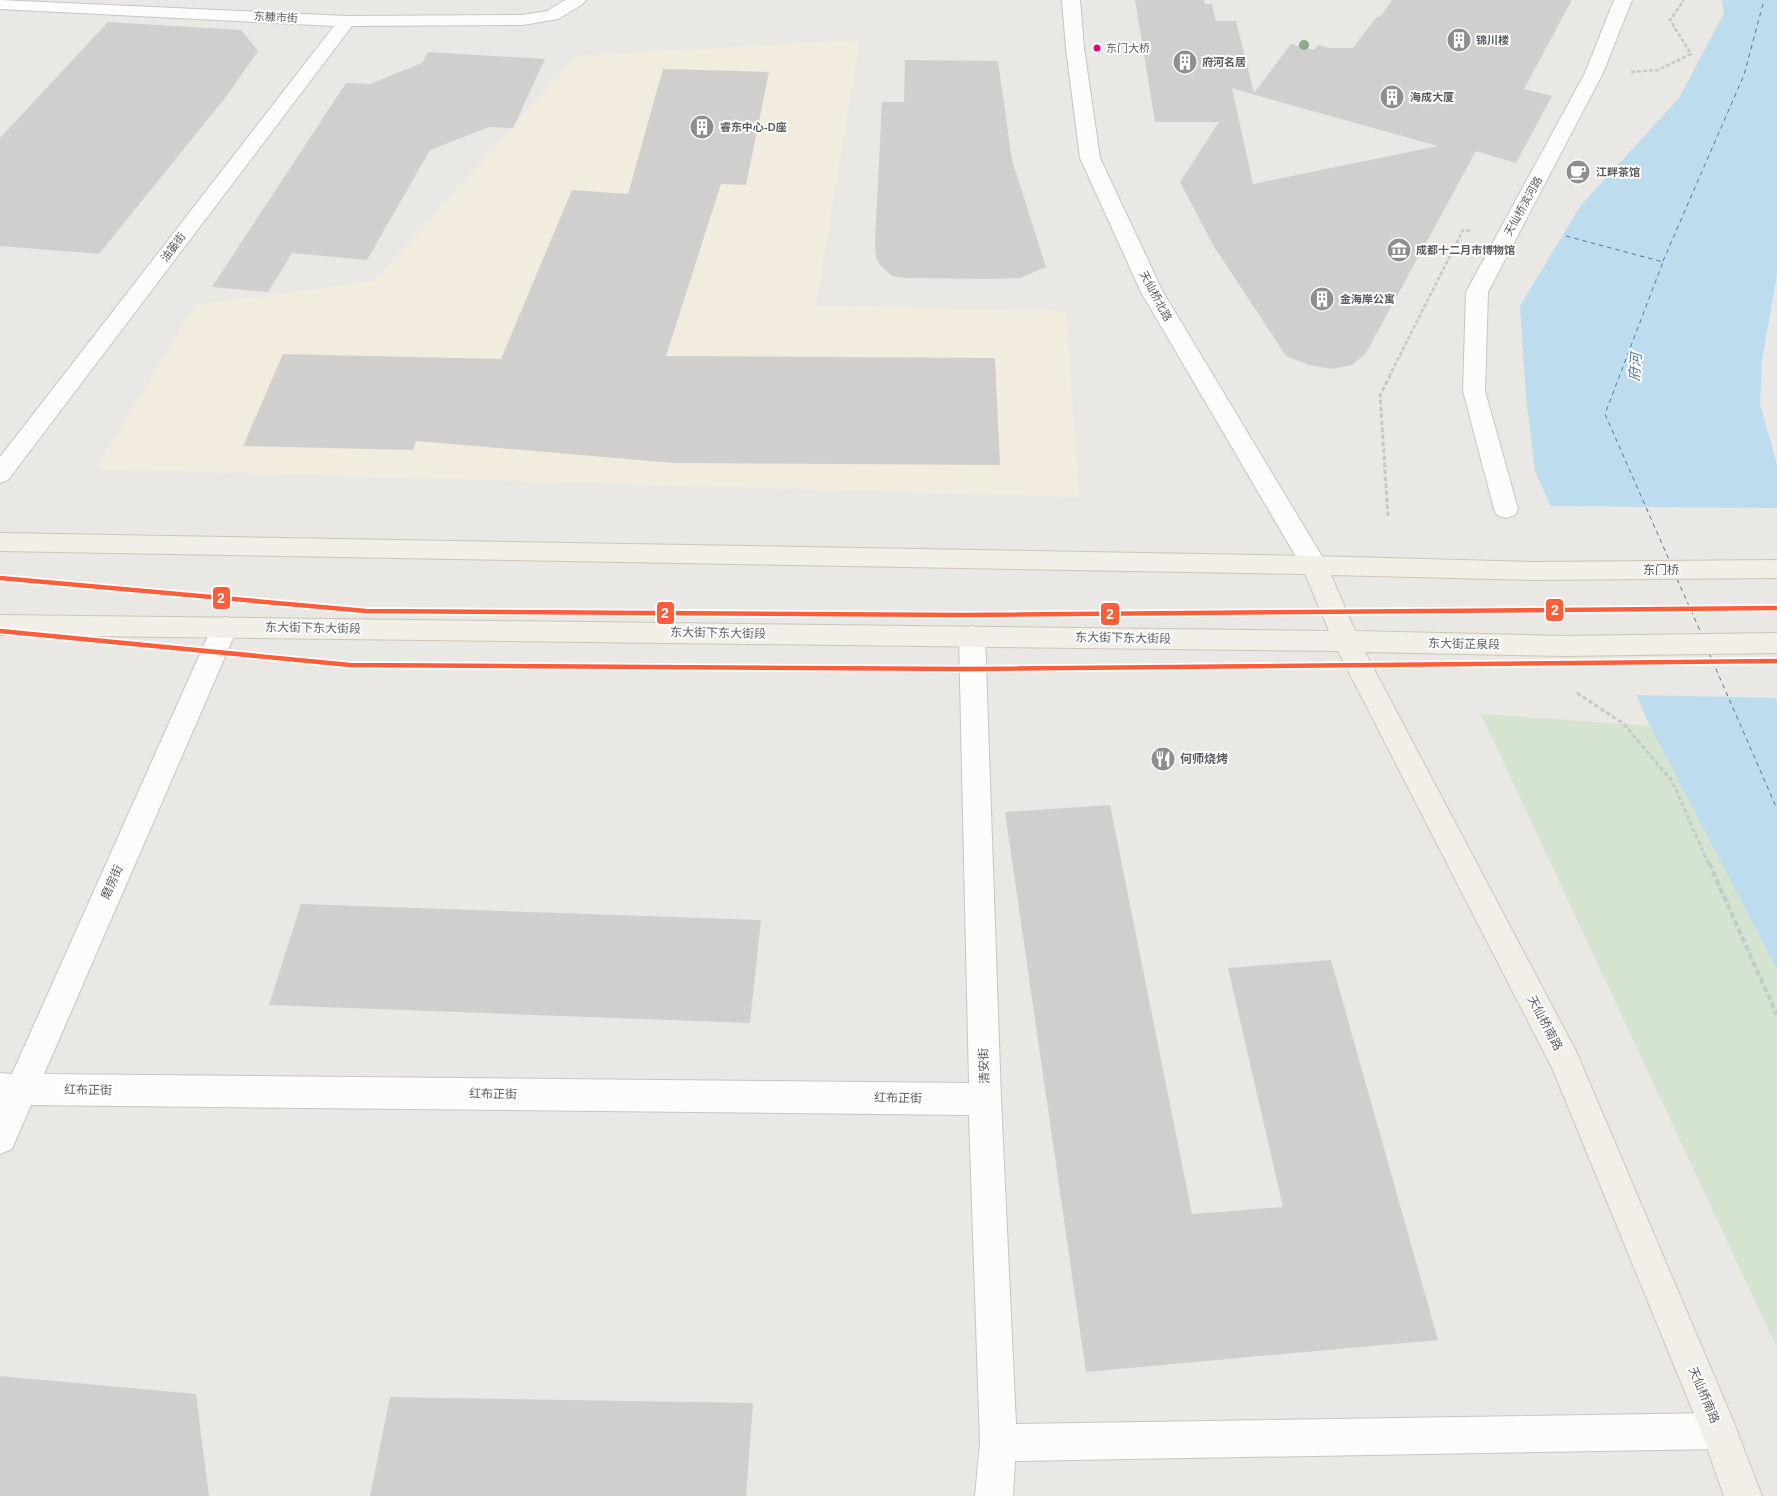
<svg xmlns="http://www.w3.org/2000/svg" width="1777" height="1496" font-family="Arial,'Noto Sans SC',sans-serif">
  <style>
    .commercial { fill: #f2ecde }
    .green { fill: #d4e4d1 }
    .water { fill: #bddcee }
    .pier { fill: #e9e8e4 }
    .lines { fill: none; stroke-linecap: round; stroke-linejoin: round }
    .ferry { stroke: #4b79a2; stroke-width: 1; stroke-dasharray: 4.5 4; stroke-linecap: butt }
    .building { fill: #d0cfcd; fill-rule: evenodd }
    .minor-casing { stroke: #c6c6c6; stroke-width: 2 }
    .major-casing { stroke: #cec6b5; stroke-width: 2 }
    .path-far2 { stroke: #c5c9c7; stroke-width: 2.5; stroke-dasharray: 4 2; stroke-linecap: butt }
    .path-far1 { stroke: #c5c9c7; stroke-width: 3; stroke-dasharray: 4.5 2.5; stroke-linecap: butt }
    .path { stroke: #c5c9c7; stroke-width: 4; stroke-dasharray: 6 3; stroke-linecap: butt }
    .minor { fill: #fcfcfb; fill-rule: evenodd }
    .major { fill: #f1efe7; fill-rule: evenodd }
    .metro-1-casing { stroke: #fff; stroke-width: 8 }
    .metro-1 { stroke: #ff5c39; stroke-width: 4.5 }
    .tree { fill: #8bad89 }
    .bus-dot { fill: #e5007d; stroke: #fff; stroke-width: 2 }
    .labels { text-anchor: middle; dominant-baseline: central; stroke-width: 4; stroke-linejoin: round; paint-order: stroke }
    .far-street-label { font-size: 11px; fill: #5a5d61; stroke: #fff }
    .far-poi-label { font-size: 11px; font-weight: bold; fill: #5a5d61; stroke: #fff; text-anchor: start }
    .bus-label { font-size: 11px; fill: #5a5d61; stroke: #fff; text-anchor: start }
    .street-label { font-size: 12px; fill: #5a5d61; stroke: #fff }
    .poi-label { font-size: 12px; font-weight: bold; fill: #5a5d61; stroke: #fff; text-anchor: start }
    .water-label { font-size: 14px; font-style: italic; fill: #4b79a2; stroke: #fff }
    .line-badge { stroke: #fff; stroke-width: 2 }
    .badge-label { font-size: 14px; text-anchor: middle; font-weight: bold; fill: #fff }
  </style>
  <rect width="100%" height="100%" fill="#e9e8e4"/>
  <path class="commercial" d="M860,40L816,306L1066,311L1079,497L96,469L195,305L375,281L576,56Z"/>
  <path class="green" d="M1481,714L1650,726L1777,970V1348Z"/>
  <path class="water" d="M1722,0H1777V275L1762,360L1760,404L1777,465V970L1650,726L1535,471L1526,397L1520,306L1581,205L1679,98L1724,13Z"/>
  <path class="pier" d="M1548,506L1777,508V698L1634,695Z"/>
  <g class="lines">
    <g class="ferry">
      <path d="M1566,236L1663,262L1605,414L1670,562"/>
      <path d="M1663,261L1744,75L1764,0"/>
      <path d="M1677,579L1702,635"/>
      <path d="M1709,653L1777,809"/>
    </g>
  </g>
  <g class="building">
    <path d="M1135,0H1204L1205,4H1212L1216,21H1236L1254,93L1291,44L1314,50L1318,45L1330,48H1353L1376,18L1381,16L1392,0H1572L1524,89L1552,96L1516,163L1476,151L1366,353L1352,365L1331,369L1309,365L1286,356L1213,245L1180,182L1219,122H1155ZM1232,88L1255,95L1438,146L1253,184Z"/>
    <path d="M108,22L241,30L258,51L225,98L99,254L0,246V138Z"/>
    <path d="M428,52L545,59L513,128L489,127L430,150L367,260L292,253L268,292L212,287L346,83L370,84L422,63Z"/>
    <path d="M905,60L998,61L1012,160L1046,267L1020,278L992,279L906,278L892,276L881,266L876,257L875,241L882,102H904Z"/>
    <path d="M663,69L769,72L746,185L721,184L666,356L995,358L1000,465L674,463L416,441L413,450L243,446L283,354L501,359L572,190L628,194Z"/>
    <path d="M1110,805L1192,1214L1283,1207L1228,968L1331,960L1438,1340L1086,1372L1005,812Z"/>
    <path d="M301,904L761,920L750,1023L269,1005Z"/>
    <path d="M0,1376L196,1394L209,1496H0Z"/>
    <path d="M390,1397L753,1403L746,1496H370Z"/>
  </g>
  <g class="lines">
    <defs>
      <g id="minor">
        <path d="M0,0L347,16L523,15L547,11L565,0H586L583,4L558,19L523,25L352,26L8,480L0,483V457L334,26L0,9Z"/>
        <path d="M1062,0H1080L1084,48L1100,158L1163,292L1323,558L1327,565L1323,572L1314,574L1305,572L1141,292L1080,158L1066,48Z"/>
        <path d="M1614,0H1632L1603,73L1488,292L1485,391L1518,509L1515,515L1506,518L1497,515L1494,509L1463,391L1466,292L1585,73Z"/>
        <path d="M225,617L234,620L238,627L44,1074L969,1083L959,636L963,629L972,626L981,629L985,636L1001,1099L1016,1424L1719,1413L1732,1418L1737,1431L1732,1444L1719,1449L1015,1461L1013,1496H975L980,1443L969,1115L31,1105L12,1149L0,1154V1073L12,1074L212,627L216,620Z"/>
      </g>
      <path id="major" d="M0,533L1314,556L1533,562L1777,560V578L1533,580L1331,575L1355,631L1564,636L1777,633V653L1564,656L1365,652L1576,1051L1732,1418L1762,1496H1724L1701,1431L1553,1070L1338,651L0,635V615L1329,631L1305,574L0,551Z"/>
    </defs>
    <use href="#minor" class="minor-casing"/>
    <use href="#major" class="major-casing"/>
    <g class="path-far2">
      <path d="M1631,72L1658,70L1691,54L1670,20L1684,0"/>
      <path d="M1389,377L1463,230L1470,231"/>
    </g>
    <g class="path-far1">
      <path d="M1388,516L1380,395L1390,376"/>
      <path d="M1577,693L1624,724L1672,781L1709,865"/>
    </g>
    <path class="path" d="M1709,863L1777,1015"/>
    <use href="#minor" class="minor"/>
    <use href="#major" class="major"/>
    <defs>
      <g id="metro-1">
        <path d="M0,578L366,611L965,615L1777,608"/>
        <path d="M0,631L350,665L971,669L1777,661"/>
      </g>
    </defs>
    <use href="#metro-1" class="metro-1-casing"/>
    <use href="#metro-1" class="metro-1"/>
  </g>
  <circle class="tree" cx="1304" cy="45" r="5"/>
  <defs>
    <symbol id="building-disc" viewBox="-11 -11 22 22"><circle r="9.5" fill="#8c8e8f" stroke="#fff"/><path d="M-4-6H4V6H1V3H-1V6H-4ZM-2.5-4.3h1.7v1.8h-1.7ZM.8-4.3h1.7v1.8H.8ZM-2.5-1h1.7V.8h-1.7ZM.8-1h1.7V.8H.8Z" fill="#fff"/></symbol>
    <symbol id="cafe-disc" viewBox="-11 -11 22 22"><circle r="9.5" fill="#8c8e8f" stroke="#fff"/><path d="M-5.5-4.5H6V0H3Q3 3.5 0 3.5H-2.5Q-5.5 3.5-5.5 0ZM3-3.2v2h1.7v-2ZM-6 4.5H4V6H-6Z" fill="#fff"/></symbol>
    <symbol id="museum-disc" viewBox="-11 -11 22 22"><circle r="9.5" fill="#8c8e8f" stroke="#fff"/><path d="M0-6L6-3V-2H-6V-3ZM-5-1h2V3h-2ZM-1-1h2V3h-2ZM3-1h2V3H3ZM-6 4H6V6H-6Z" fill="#fff"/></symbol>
    <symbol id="restaurant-disc" viewBox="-11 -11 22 22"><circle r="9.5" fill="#8c8e8f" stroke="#fff"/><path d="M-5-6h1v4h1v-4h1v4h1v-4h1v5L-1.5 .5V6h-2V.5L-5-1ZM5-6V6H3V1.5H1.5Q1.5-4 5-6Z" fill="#fff"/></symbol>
  </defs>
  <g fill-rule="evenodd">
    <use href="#building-disc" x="1445" y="26" width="28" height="28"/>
    <use href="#building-disc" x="1171" y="48" width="28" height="28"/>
    <use href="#building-disc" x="1378" y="83" width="28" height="28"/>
    <use href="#building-disc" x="688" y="113" width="28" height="28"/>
    <use href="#cafe-disc" x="1564" y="158" width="28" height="28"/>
    <use href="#museum-disc" x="1385" y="236" width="28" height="28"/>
    <use href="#building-disc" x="1308" y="285" width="28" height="28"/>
    <use href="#restaurant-disc" x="1149" y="745" width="28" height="28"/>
  </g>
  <circle class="bus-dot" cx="1097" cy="48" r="4.5"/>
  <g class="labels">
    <g class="far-street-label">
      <text transform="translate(276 17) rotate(3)">东糠市街</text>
      <text transform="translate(1523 206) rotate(-61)">天仙桥滨河路</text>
      <text transform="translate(173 247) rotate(-53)">油篓街</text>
      <text transform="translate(1156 296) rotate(62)">天仙桥北路</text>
    </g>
    <g class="far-poi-label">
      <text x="1476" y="40">锦川楼</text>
      <text x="1202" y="62">府河名居</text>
      <text x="1410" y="97">海成大厦</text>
      <text x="720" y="127">睿东中心-D座</text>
      <text x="1596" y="172">江畔茶馆</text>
      <text x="1416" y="250">成都十二月市博物馆</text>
      <text x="1340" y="299">金海岸公寓</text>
    </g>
    <g class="bus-label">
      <text x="1106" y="48">东门大桥</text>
    </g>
    <g class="street-label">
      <text x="1661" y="570">东门桥</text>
      <text transform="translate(313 628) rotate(1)">东大街下东大街段</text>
      <text transform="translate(718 633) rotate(1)">东大街下东大街段</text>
      <text transform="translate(1123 638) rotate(1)">东大街下东大街段</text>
      <text transform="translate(1464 644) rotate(1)">东大街芷泉段</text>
      <text transform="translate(112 882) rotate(-66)">磨房街</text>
      <text transform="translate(1545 1023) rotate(62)">天仙桥南路</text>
      <text transform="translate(984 1066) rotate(-92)">清安街</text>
      <text transform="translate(88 1090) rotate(1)">红布正街</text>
      <text transform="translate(493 1094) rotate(1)">红布正街</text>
      <text transform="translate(898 1098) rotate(1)">红布正街</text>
      <text transform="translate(1704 1395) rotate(67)">天仙桥南路</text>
    </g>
    <g class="poi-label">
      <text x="1180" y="759">何师烧烤</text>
    </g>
    <g class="water-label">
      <text transform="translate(1635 367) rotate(-85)">府河</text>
    </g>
  </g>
  <g class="line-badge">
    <rect x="212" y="586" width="19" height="24" rx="5" fill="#ff5c39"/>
    <rect x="1545" y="598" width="19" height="24" rx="5" fill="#ff5c39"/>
    <rect x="656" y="601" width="19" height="24" rx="5" fill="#ff5c39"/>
    <rect x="1100" y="602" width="20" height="24" rx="5" fill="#ff5c39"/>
  </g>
  <g class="badge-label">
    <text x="221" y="603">2</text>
    <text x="1555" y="615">2</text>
    <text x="665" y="618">2</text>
    <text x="1110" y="619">2</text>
  </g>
</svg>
